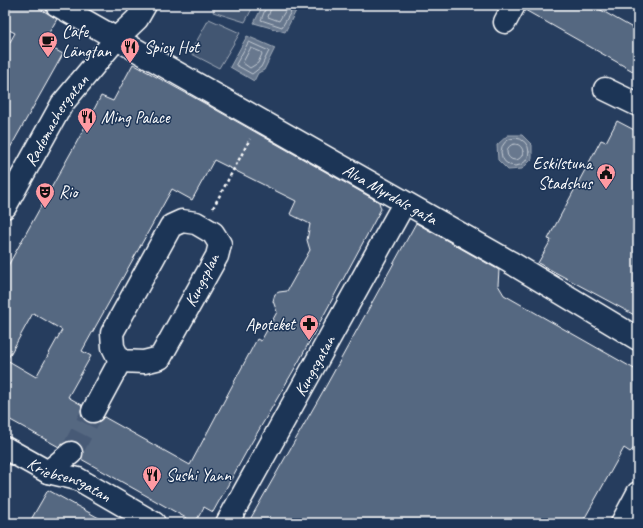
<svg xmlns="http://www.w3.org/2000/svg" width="643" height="528" font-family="Caveat,sans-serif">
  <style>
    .green { fill: #425672; stroke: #a0aab8 }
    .water { fill: #67788e; stroke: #a4aebb }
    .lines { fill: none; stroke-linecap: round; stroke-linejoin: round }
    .shore { stroke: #c2c9d2; stroke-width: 1 }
    .building { fill: #556781; stroke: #fff; fill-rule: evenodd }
    .street-tunnel { stroke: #475a76; stroke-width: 22; stroke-dasharray: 22 11; stroke-linecap: butt }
    .street-casing { stroke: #fff; stroke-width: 25 }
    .path { stroke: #fff; stroke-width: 2.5; stroke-dasharray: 3 3; stroke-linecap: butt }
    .street { stroke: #1d3557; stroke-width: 22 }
    .labels { text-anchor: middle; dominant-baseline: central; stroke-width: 3; stroke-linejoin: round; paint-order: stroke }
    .poi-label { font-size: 17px; fill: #fff; stroke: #1d3557; text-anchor: start }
    .street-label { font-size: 17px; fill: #fff; stroke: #1d3557 }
  </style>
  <rect width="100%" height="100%" fill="#263d5e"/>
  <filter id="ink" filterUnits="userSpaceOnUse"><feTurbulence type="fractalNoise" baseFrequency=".025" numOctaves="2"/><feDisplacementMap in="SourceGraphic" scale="8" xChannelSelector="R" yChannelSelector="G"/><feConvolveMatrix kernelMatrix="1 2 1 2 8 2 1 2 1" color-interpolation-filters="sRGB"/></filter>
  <g filter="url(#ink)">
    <g class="green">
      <path d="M216,5H254L245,22L213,12Z"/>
      <path d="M209,19L240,33L219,68L190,53Z"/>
    </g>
    <g class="water">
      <path d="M263,5H299L285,32L254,23Z"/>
      <path d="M247,36L275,48L264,70L258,73L254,81L230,67Z"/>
      <path d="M508,135H522L532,145V159L522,169L508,170L498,160L497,145Z"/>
    </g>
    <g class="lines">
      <g class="shore">
        <path d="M267,5L261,20L282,27L295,5"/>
        <path d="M272,5L268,17L279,21L289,5"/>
        <path d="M249,42L269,51L261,67L252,74L236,65Z"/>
        <path d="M251,48L261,52L262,54L258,63L250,68L243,63Z"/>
        <circle cx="515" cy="152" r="14"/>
        <circle cx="515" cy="152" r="8"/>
      </g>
    </g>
    <g class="building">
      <path d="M5,5H34L57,19L43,43L63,54L5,157V51L15,33L5,28Z"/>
      <path d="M526,5H592L638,31V74L525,10Z"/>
      <path d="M133,64L204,103L379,202L381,209L299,361L249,447L213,512L204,507L195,523L81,459L83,451L80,445L76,441H69L59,447L5,417V271L79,138L101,96L113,101ZM214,160L296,201L290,214L310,224L307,240L310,250L287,291L279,292L275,294L273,301L277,312L261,341L257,339L190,465L104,417L100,421L94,423L87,422L83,418L81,412L82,405L68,397L91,356L82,351L172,189L192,200ZM33,313L62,330L36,377L7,360Z"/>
      <path d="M617,121L638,132V317L538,263L551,240L548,239L601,140L606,142Z"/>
      <path d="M416,223L499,270L498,285L504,295L638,371V445L630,452L624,448L582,523H248L326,386Z"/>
      <path d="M48,490L108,523H29Z"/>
    </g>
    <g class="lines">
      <path class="street-tunnel" d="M71,453L93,411"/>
      <defs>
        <g id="street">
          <path id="s1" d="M57,5L510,262L638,339"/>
          <path d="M505,22L514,5"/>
          <path d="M605,89L638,105"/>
          <path id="s2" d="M5,207L62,104L116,39L137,19L145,5"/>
          <path d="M182,221L196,223L213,233L220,244L217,256L160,358L144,362L120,361L113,347L112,333L171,226Z"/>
          <path d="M93,411L120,361"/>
          <path id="s3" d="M5,448L48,472L78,479L154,523"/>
          <path d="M48,472L71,453"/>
          <path id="s4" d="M227,523L401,209"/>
          <path d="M622,523L638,493"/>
        </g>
      </defs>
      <use href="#street" class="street-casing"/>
      <g class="path">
        <path d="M213,208L250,139"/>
        <path d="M635,473L638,468"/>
      </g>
      <use href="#street" class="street"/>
    </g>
  </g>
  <defs>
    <symbol id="cafe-pin" viewBox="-11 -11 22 30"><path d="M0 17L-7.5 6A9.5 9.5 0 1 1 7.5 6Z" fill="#ff9aa2" stroke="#1d3557"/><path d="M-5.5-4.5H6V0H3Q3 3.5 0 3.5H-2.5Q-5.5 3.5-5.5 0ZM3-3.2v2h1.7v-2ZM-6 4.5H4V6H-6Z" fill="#111"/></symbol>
    <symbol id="restaurant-pin" viewBox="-11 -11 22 30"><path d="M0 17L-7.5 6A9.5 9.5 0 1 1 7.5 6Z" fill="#ff9aa2" stroke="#1d3557"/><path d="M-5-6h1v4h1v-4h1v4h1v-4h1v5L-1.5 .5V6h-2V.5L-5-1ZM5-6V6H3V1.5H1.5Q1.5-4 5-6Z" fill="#111"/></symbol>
    <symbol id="civic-pin" viewBox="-11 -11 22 30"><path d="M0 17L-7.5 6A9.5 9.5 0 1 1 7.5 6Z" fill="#ff9aa2" stroke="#1d3557"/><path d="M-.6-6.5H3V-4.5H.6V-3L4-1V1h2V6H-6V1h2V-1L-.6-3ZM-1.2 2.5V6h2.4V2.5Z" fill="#111"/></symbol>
    <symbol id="theatre-pin" viewBox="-11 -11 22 30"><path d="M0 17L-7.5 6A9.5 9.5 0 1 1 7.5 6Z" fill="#ff9aa2" stroke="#1d3557"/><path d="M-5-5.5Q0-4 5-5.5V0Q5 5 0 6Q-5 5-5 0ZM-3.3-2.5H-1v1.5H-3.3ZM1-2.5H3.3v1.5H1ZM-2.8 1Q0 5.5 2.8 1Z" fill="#111"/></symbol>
    <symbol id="pharmacy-pin" viewBox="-11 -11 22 30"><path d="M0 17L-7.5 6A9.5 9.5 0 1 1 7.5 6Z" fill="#ff9aa2" stroke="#1d3557"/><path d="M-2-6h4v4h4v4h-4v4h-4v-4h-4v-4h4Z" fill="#111"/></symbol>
  </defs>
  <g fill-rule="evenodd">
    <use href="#cafe-pin" x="37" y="30" width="22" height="30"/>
    <use href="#restaurant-pin" x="119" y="36" width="22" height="30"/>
    <use href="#restaurant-pin" x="76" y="106" width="22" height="30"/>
    <use href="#civic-pin" x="595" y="162" width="22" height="30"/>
    <use href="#theatre-pin" x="34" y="181" width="22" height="30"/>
    <use href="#pharmacy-pin" x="298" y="313" width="22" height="30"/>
    <use href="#restaurant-pin" x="141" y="464" width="22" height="30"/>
  </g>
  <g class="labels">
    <g class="poi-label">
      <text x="62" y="31">Cafe<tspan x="62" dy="20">Längtan</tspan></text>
      <text x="144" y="47">Spicy Hot</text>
      <text x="101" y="117">Ming Palace</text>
      <text x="592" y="163" text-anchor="end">Eskilstuna<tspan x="592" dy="20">Stadshus</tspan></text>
      <text x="59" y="192">Rio</text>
      <text x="295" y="324" text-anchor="end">Apoteket</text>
      <text x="166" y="475">Sushi Yann</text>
    </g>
    <g class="street-label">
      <text stroke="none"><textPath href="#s2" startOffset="101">Rademachergatan</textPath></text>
      <text stroke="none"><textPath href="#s1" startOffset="383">Alva Myrdals gata</textPath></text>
      <text transform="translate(202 280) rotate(-63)">Kungsplan</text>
      <text stroke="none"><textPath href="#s4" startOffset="180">Kungsgatan</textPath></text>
      <text stroke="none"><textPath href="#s3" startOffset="72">Kriebsensgatan</textPath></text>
    </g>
  </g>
  <rect width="643" height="528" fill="none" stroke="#1d3557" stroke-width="20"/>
  <rect x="10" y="10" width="623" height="508" fill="none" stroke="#fff" stroke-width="1.5" filter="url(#ink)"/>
</svg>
